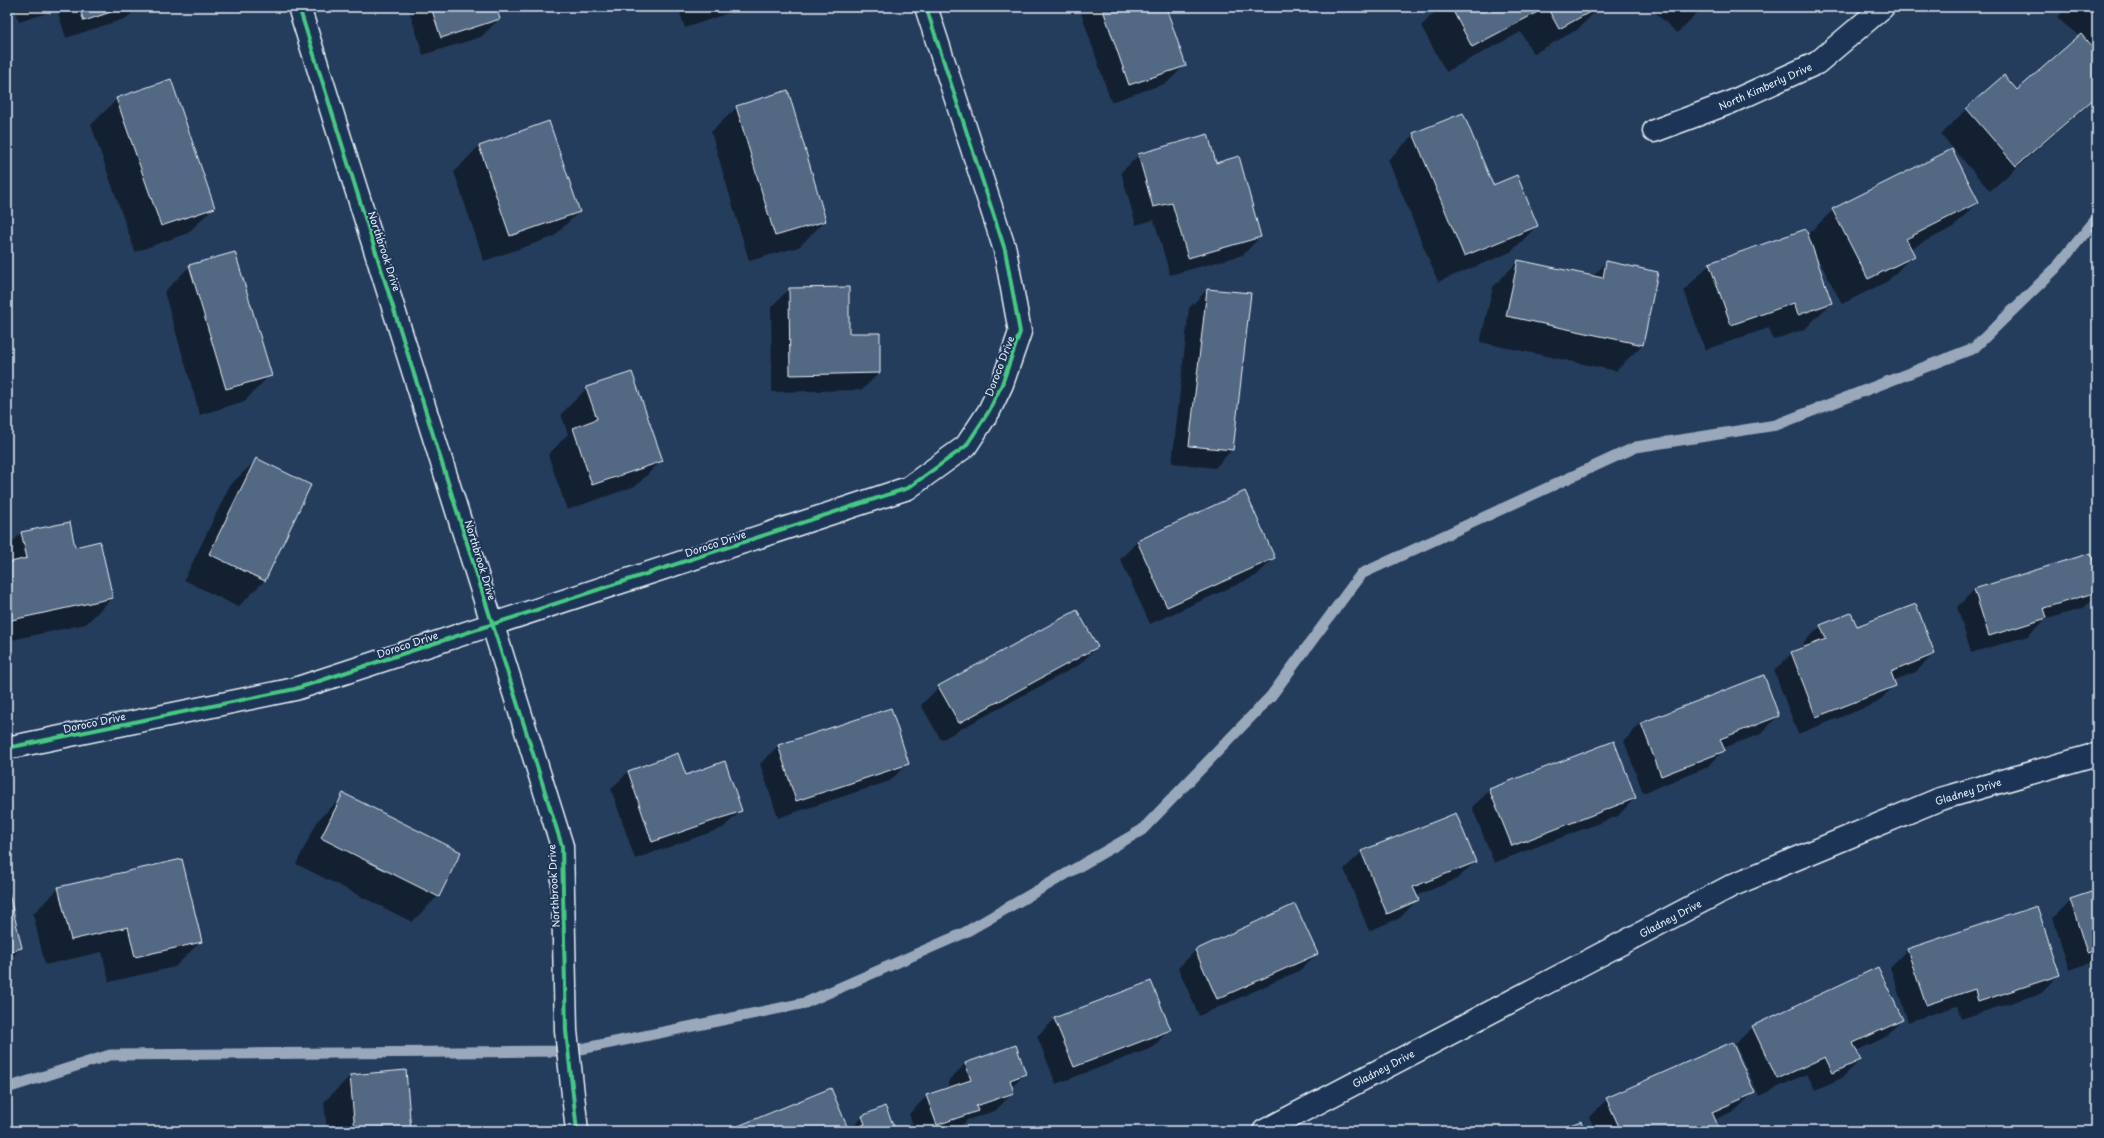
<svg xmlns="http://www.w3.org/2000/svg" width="2104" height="1138" font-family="'Playpen Sans',sans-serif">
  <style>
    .shadow { fill: #0007 }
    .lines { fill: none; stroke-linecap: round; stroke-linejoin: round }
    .stream { stroke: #99a8ba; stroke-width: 11 }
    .building { fill: #536782; stroke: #e8f1f8 }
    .street-casing { stroke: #e8f1f8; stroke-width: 25 }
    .street { stroke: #1d3557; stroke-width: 22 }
    .cycleway-casing { stroke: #1d3557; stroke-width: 6 }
    .cycleway { stroke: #46c982; stroke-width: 4 }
    .labels { text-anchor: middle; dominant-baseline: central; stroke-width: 4; stroke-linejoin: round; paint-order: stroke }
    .street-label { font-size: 10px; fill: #e8f1f8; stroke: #1d3557 }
  </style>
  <rect width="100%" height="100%" fill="#253d5d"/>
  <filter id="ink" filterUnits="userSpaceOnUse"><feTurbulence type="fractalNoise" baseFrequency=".025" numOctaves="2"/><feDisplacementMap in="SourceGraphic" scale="8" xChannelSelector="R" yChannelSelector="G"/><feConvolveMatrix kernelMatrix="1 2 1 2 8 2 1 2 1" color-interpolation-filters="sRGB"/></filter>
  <g filter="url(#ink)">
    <g class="shadow">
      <path d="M14,7H138L127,18L66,38L57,10L19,22Z"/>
      <path d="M408,7H495L499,19L481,37L423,55Z"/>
      <path d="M678,7H746L685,28Z"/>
      <path d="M1079,7H1165L1185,65L1167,83L1111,102Z"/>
      <path d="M1440,7H1600L1577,30L1533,54L1521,32L1446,72L1421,26Z"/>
      <path d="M1649,7H1704L1677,33Z"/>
      <path d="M2066,7H2097V52H2095L2097,54V97L1990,191L1941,135L1966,109L2004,76L2017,91L2080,37L2057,18Z"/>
      <path d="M117,99L214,207L188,233L135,252L91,125Z"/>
      <path d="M737,107L825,221L799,247L749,261L711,132Z"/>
      <path d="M1414,134L1492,187L1537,226L1511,252L1438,282L1388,160Z"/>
      <path d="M479,146L579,212L553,237L484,261L454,172Z"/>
      <path d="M1139,155L1215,164L1260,237L1243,255L1170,275L1154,220L1136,225L1121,172Z"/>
      <path d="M1978,202L1952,228L1910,249L1913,255L1888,281L1842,304L1811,246L1831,303L1805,329L1773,340L1769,328L1705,350L1684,290L1710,264L1807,235L1833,210Z"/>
      <path d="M1518,261L1592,277L1607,262L1657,273L1642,345L1616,371L1480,342L1493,287Z"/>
      <path d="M190,266L270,375L245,401L200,415L164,292Z"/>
      <path d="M789,289L848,334L879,373L862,390L772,392L771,307Z"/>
      <path d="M1207,290L1232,450L1215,468L1172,463L1189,308Z"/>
      <path d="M587,388L662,460L636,486L567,510L548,455L568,434L561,414Z"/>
      <path d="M256,460L310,485L264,581L238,607L184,580L230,485Z"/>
      <path d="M21,533L74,548L112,598L86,624L7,641V548Z"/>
      <path d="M1138,541L1274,558L1256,576L1150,624L1120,559Z"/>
      <path d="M2097,576V594L2084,608L2044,620L2028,636L1971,653L1957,607L1975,589Z"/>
      <path d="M1821,626L1934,654L1916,672L1893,681L1895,685L1877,703L1798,734L1774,671L1792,653L1805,648L1803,643Z"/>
      <path d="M1097,647L1079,665L941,740L921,705L939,687Z"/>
      <path d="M890,710L908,763L890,781L778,818L760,764L778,746Z"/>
      <path d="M1778,716L1761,734L1723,748L1724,751L1706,768L1643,793L1624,741L1641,723Z"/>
      <path d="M628,772L685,776L741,811L723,828L635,859L611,789Z"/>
      <path d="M1490,790L1635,798L1618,816L1494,863L1472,807Z"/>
      <path d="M344,795L438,896L412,922L296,864L318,820Z"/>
      <path d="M1362,852L1475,862L1457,879L1416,896L1417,900L1400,918L1369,931L1344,869Z"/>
      <path d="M59,888L200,942L175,967L109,982L102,952L45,965L33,914Z"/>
      <path d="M7,889L21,948L7,962Z"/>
      <path d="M2097,892V961L2069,970L2053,918L2071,900Z"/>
      <path d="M1295,906L1317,954L1299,971L1199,1016L1178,968L1195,951Z"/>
      <path d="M1908,949L2058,975L2041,993L1961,1019L1957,1006L1908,1022L1890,967Z"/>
      <path d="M1055,1019L1169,1030L1152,1048L1056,1084L1037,1036Z"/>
      <path d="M1902,1020L1884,1038L1856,1051L1860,1060L1842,1078L1815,1090L1807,1074L1759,1096L1735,1044L1753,1027Z"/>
      <path d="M965,1064L1025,1074L1011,1088L1013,1093L995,1111L967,1120L959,1128L951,1131H915L909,1114L927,1096L950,1088L948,1081Z"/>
      <path d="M350,1076L410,1131H327L324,1102Z"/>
      <path d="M1754,1092L1736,1110L1714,1120L1719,1131H1596L1589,1117L1607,1099Z"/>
      <path d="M863,1117L895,1131H848Z"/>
    </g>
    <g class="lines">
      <path class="stream" d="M7,1088L110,1055L571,1051L805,1003L964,933L1142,830L1271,696L1361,574L1636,447L1776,425L1974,348L2056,268L2097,218"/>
    </g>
    <g class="building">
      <path d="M79,7H126L84,21Z"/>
      <path d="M431,7H496L500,19L441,38Z"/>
      <path d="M1102,7H1166L1186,66L1129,85Z"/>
      <path d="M1451,7H1599L1559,29L1547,7L1472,47Z"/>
      <path d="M2081,34L2097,53V96L2016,166L1966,108L2004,75L2017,90Z"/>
      <path d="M171,79L215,208L161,226L116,98Z"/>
      <path d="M788,90L826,221L775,236L736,106Z"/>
      <path d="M1463,113L1493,185L1517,175L1538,226L1464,256L1413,133Z"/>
      <path d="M549,121L580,212L510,236L479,146Z"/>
      <path d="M1208,134L1216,163L1239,156L1261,237L1188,258L1172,203L1153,207L1138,154Z"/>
      <path d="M1952,149L1979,202L1906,239L1915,256L1868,279L1832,209Z"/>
      <path d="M1806,229L1832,303L1798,315L1794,303L1731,325L1709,263Z"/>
      <path d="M235,252L272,376L226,389L189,265Z"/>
      <path d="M1518,260L1603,278L1606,261L1658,272L1643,345L1506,316Z"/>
      <path d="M849,287V333H880V373L790,375L789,288Z"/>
      <path d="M1207,289L1251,293L1233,450L1189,446Z"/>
      <path d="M632,372L663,461L592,485L573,428L597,419L586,387Z"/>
      <path d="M256,458L311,485L265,581L209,554Z"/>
      <path d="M1245,491L1275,558L1167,607L1137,541Z"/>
      <path d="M70,522L75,547L100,541L113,598L7,621V563L27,558L21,532Z"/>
      <path d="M2091,553L2097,572V592L2044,608L2047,618L1989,636L1974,589Z"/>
      <path d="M1916,604L1935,654L1891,672L1896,686L1816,717L1791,652L1826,639L1820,625L1851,613L1857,626Z"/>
      <path d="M1077,610L1098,647L959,723L938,686Z"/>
      <path d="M1764,675L1779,716L1720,739L1725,751L1661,776L1641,723Z"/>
      <path d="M891,708L909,764L796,801L778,745Z"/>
      <path d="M1614,741L1636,798L1512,846L1489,789Z"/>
      <path d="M678,753L686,775L725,761L742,811L652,842L628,771Z"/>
      <path d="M343,793L461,852L439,897L321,838Z"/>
      <path d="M1456,813L1476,862L1413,887L1419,900L1387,914L1361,851Z"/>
      <path d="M182,859L202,942L135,957L128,927L71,940L58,887Z"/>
      <path d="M7,885L22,948L7,952Z"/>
      <path d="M2097,890V950L2087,953L2070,899Z"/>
      <path d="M1295,904L1318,954L1217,999L1195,950Z"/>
      <path d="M2037,906L2060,975L1978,1002L1975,989L1926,1005L1907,949Z"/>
      <path d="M1878,967L1903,1020L1853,1043L1861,1060L1833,1073L1825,1057L1777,1079L1752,1026Z"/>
      <path d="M1151,981L1171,1030L1074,1067L1054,1018Z"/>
      <path d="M1732,1042L1755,1093L1712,1112L1720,1131H1621L1606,1098Z"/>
      <path d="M1016,1045L1026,1074L1010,1080L1014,1093L976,1106L978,1111L937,1125L926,1095L971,1080L965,1063Z"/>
      <path d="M406,1070L411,1131H355L350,1075Z"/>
      <path d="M831,1088L849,1131H726Z"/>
      <path d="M885,1106L896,1131H850L865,1124L862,1116Z"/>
      <path d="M1581,1121L1585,1131H1554Z"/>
    </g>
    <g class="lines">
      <defs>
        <g id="street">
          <path d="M299,7L562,846L566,1031L577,1131"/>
          <path d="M1654,131L1729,103L1817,63L1883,7"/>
          <path d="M7,748L295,689L908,488L966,446L989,411L1002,384L1020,332L1005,250L926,7"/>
          <path d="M1264,1131L1733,885L1940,799L2097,754"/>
        </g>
      </defs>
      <use href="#street" class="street-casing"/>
      <use href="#street" class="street"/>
      <defs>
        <g id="cycleway">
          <path d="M299,7L562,846L566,1031L577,1131"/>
          <path d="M7,748L295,689L908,488L966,446L989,411L1002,384L1020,332L1005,250L926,7"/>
        </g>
      </defs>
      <use href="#cycleway" class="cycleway-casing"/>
      <use href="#cycleway" class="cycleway"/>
    </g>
  </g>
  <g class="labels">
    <g class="street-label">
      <text transform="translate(1765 86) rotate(-24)">North Kimberly Drive</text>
      <text transform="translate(385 251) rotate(72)">Northbrook Drive</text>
      <text transform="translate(999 366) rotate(-69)">Doroco Drive</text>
      <text transform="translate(715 543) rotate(-18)">Doroco Drive</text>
      <text transform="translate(481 560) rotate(73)">Northbrook Drive</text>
      <text transform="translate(407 644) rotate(-18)">Doroco Drive</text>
      <text transform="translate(94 722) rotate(-12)">Doroco Drive</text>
      <text transform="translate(1968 791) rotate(-17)">Gladney Drive</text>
      <text transform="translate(553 886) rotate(-93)">Northbrook Drive</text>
      <text transform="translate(1670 918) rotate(-28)">Gladney Drive</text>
      <text transform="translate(1383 1068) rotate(-28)">Gladney Drive</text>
    </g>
  </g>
  <rect width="2104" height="1138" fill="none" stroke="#1d3557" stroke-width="24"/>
  <rect x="12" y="12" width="2080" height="1114" fill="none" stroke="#e8f1f8" stroke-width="1.5" filter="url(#ink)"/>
</svg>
